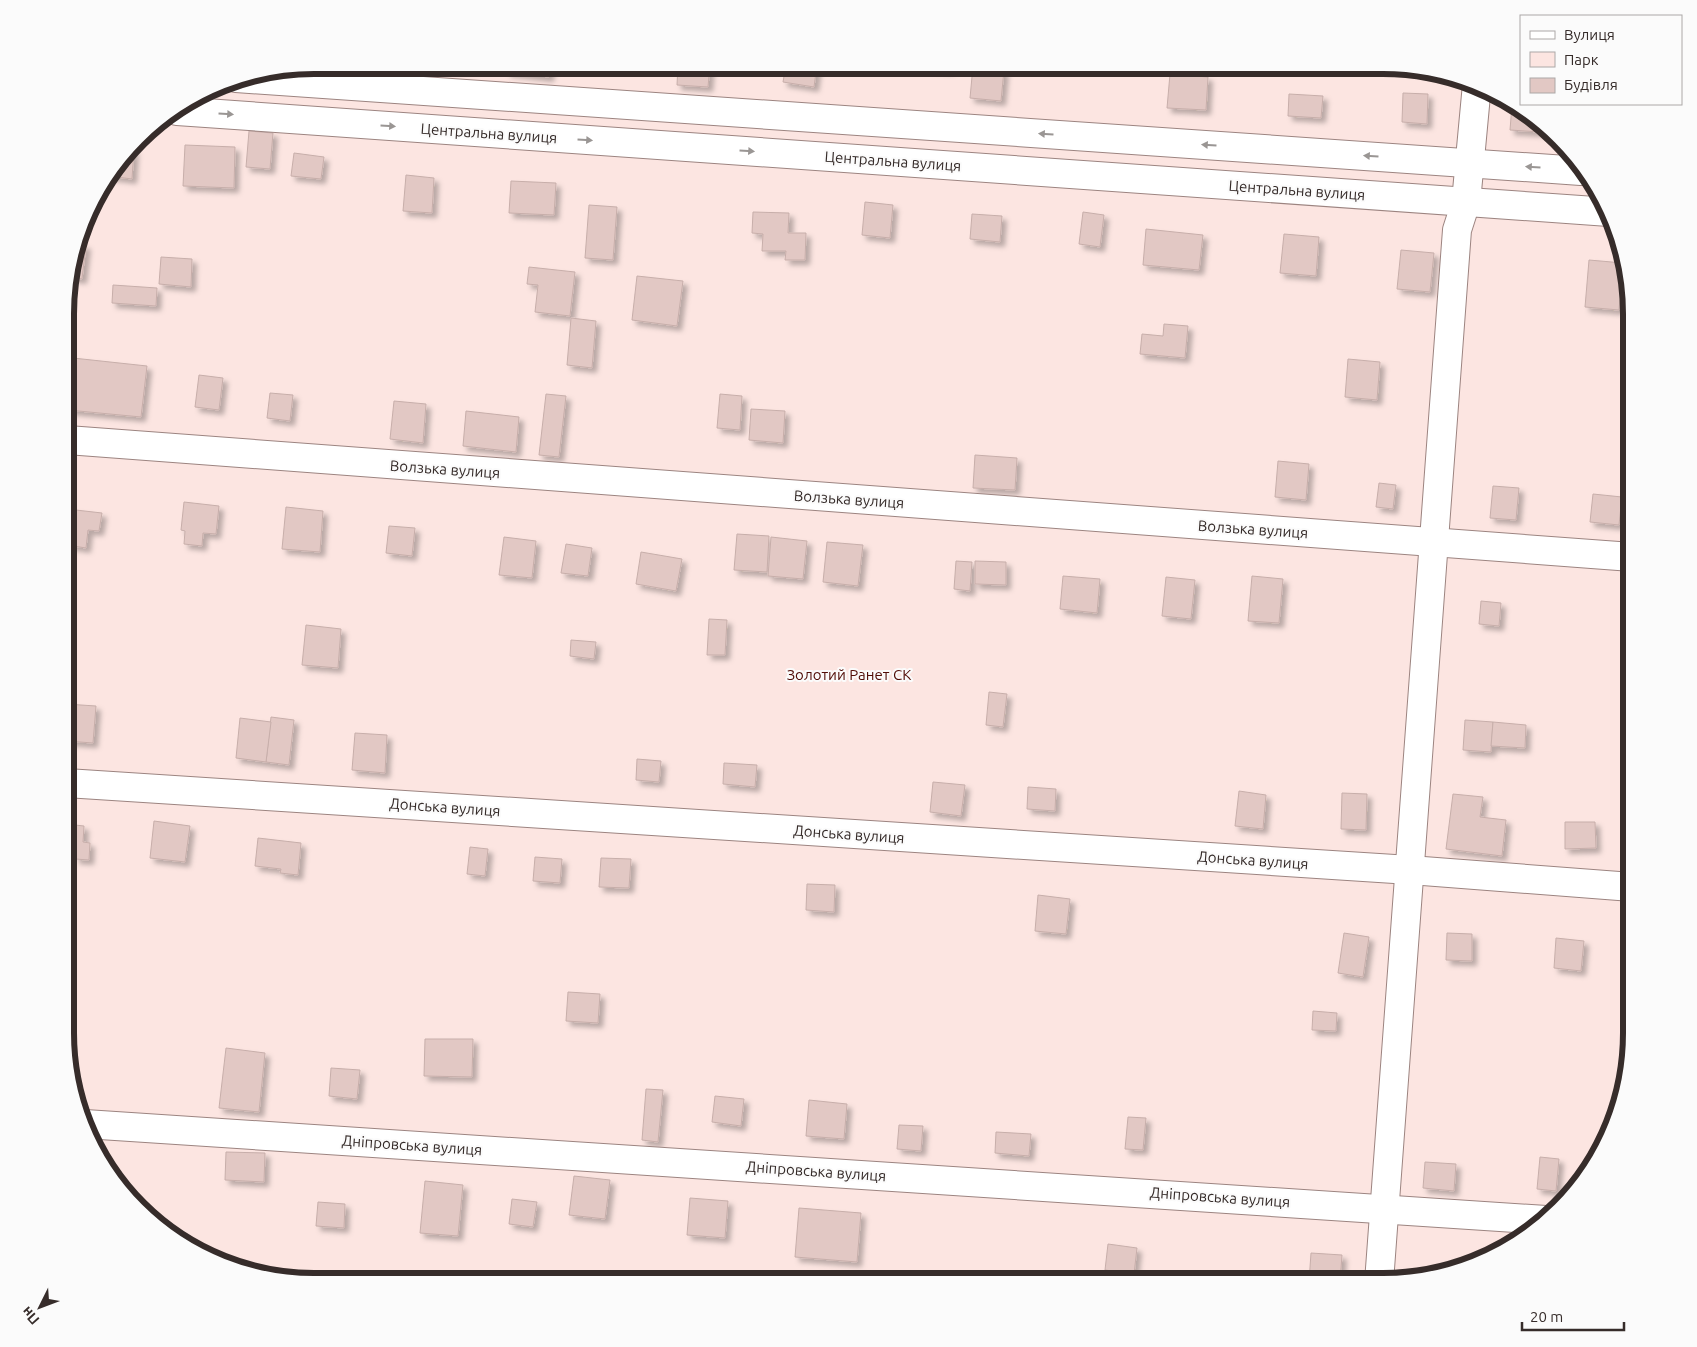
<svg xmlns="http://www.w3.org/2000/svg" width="1697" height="1347" font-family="Ubuntu,sans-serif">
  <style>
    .green { fill: #fce5e1 }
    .building { fill: #e2c8c4; stroke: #c7aeaa; filter: url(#shadow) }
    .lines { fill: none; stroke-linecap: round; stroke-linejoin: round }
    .minor-casing { stroke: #9c8480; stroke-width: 30 }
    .minor { stroke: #fff; stroke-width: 28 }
    .oneway { fill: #9a9694 }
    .labels { text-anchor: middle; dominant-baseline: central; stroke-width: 4; stroke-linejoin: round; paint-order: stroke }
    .street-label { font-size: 15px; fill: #362c2a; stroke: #fbfbfb }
    .park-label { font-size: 15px; fill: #510d07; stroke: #fbfbfb }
    .rim { fill: none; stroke: #362c2a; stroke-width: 6 }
  </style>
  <defs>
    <filter id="shadow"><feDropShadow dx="4.5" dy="4.5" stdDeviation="2.5" flood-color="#0004"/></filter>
  </defs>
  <rect width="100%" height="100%" fill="#fbfbfb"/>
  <path class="green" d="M314,65L1399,66L1479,84L1548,127L1606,204L1627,265L1632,313L1631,1050L1613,1129L1570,1198L1534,1231L1479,1263L1383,1282L298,1281L219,1263L149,1220L91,1144L66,1050L67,281L98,190L150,127L233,78Z"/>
  <g class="building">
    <path d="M507,65H551L549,77L506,72Z"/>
    <path d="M678,65H710L708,87L677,85Z"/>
    <path d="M786,65H817L814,87L783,82Z"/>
    <path d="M916,65H950L949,70Z"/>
    <path d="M973,66L1004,70L1001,101L970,98Z"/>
    <path d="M1170,74L1208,77L1206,110L1167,108Z"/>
    <path d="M1403,93L1428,94L1427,124L1402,122Z"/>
    <path d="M1289,94L1323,96L1321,118L1288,116Z"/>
    <path d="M1512,105L1541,123L1540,132L1510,130Z"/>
    <path d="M249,131L273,133L270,169L246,167Z"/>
    <path d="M185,145L235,147L234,188L183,186Z"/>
    <path d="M132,149H134L132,179L109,176Z"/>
    <path d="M294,153L324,157L321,179L291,176Z"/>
    <path d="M406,175L434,178L432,213L403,211Z"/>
    <path d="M511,181L556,183L554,215L509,213Z"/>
    <path d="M865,202L893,205L890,238L862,235Z"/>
    <path d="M589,205L617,207L613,260L585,258Z"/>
    <path d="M753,212L789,213L788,233H806L805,260H785L786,251H762L763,234L752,233Z"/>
    <path d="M1083,212L1104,215L1100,247L1079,244Z"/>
    <path d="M972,214L1002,216L1000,242L970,239Z"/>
    <path d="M1146,229L1203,235L1199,270L1143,265Z"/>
    <path d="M1284,234L1319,237L1316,276L1280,273Z"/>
    <path d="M80,244L86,245L82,279L68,277Z"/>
    <path d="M1401,250L1434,253L1430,292L1397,289Z"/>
    <path d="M161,257L192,259L191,287L159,284Z"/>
    <path d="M1589,260L1623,263L1619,310L1585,307Z"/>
    <path d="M529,267L575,272L570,316L535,312L538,285L527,284Z"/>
    <path d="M637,276L683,281L677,326L632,320Z"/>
    <path d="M113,285L157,288L156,306L112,303Z"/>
    <path d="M571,318L596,321L592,368L567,365Z"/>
    <path d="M1164,324L1188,326L1185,358L1140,354L1142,334L1163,336Z"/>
    <path d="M1629,357H1632V386H1627Z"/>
    <path d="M73,358L147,366L141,417L68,410Z"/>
    <path d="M1348,359L1380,362L1377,400L1345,397Z"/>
    <path d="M199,375L223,378L219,410L195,407Z"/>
    <path d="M270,393L293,395L290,421L267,418Z"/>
    <path d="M546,394L566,396L559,457L539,455Z"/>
    <path d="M720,394L742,396L740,430L717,428Z"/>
    <path d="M394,401L426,404L423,443L390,439Z"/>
    <path d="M751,409L785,411L783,443L749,440Z"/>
    <path d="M466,411L519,417L516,452L463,446Z"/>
    <path d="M975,455L1017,458L1015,490L973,488Z"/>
    <path d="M1278,461L1309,464L1306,500L1275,497Z"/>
    <path d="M1379,483L1396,485L1393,509L1376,507Z"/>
    <path d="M1493,486L1519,488L1516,520L1490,518Z"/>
    <path d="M1593,494L1622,497L1619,525L1590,522Z"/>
    <path d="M184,502L219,506L216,534L203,533L202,546L184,544L185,531L181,530Z"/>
    <path d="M286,507L323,511L320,552L282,549Z"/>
    <path d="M67,509L102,513L99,531L88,530L86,548L67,545Z"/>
    <path d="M389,526L415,528L412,556L386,553Z"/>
    <path d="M737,534L769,536L767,572L734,570Z"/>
    <path d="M504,537L536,541L532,578L499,575Z"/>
    <path d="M771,537L807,541L803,579L768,576Z"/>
    <path d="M827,542L863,545L858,586L823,582Z"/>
    <path d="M566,544L592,548L588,576L561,573Z"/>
    <path d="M641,552L682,559L676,591L636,584Z"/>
    <path d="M956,561L972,562L970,591L954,589Z"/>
    <path d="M975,561L1006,562V585L975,584Z"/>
    <path d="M1063,576L1100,579L1097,613L1060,609Z"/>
    <path d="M1252,576L1283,579L1279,623L1248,621Z"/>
    <path d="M1166,577L1195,580L1191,619L1162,616Z"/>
    <path d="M1481,601L1501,603L1499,626L1479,624Z"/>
    <path d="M709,619L727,620L725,655H707Z"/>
    <path d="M306,625L341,629L338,668L302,665Z"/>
    <path d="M571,640L596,642L594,659L570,656Z"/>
    <path d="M989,692L1007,694L1003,727L986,725Z"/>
    <path d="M66,704L96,706L93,743L66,741Z"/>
    <path d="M271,717L294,720L289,765L266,762Z"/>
    <path d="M240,718L271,722L266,762L236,758Z"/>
    <path d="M1465,720L1493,722L1491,752L1463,750Z"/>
    <path d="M1493,722L1526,725L1525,748L1491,746Z"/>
    <path d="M355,733L387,735L385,773L352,770Z"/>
    <path d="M637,759L661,761L659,782L636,780Z"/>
    <path d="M724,763L757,765L755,787L723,784Z"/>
    <path d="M933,782L965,785L961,816L930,812Z"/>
    <path d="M1028,787L1056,789L1055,811L1027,809Z"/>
    <path d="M1239,791L1266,795L1263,829L1235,826Z"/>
    <path d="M1342,793L1367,794L1366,830L1341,829Z"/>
    <path d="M1453,794L1483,797L1480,817L1506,820L1502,856L1446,849Z"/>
    <path d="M154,821L190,826L185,862L150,858Z"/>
    <path d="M1565,822H1595L1596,848L1565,849Z"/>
    <path d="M66,824L84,826L83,842L90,843L89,860L75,859L76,852L66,851Z"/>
    <path d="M258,838L301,843L298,875L280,873L281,869L255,866Z"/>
    <path d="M470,847L488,849L485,876L467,874Z"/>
    <path d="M535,857L562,859L560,883L533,881Z"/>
    <path d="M601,858L631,859L629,888L599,887Z"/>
    <path d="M807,884L835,885L834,912L806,910Z"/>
    <path d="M1038,895L1070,899L1066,934L1035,931Z"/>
    <path d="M1344,933L1369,937L1363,977L1338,973Z"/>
    <path d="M1447,933L1472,934V961L1446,960Z"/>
    <path d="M1556,938L1584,941L1581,971L1554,968Z"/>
    <path d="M568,992L600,994L598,1023L566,1021Z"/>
    <path d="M1313,1011L1337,1013L1336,1031L1312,1030Z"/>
    <path d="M425,1039H473L472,1077L424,1076Z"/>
    <path d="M226,1048L265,1053L259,1112L219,1108Z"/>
    <path d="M331,1068L360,1070L357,1099L329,1096Z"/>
    <path d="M646,1089L663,1090L658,1142L642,1140Z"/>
    <path d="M715,1096L744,1099L741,1126L712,1122Z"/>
    <path d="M809,1100L847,1104L844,1139L806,1136Z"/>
    <path d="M1128,1117L1146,1118L1143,1150L1125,1149Z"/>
    <path d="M899,1125L923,1126L921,1151L897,1149Z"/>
    <path d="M996,1132L1031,1134L1029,1156L995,1153Z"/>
    <path d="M226,1152L265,1153L264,1182L225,1180Z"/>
    <path d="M1540,1157L1559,1159L1556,1191L1537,1189Z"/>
    <path d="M1425,1162L1456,1164L1454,1191L1423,1188Z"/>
    <path d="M574,1176L610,1180L605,1219L569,1215Z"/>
    <path d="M425,1181L463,1185L458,1236L420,1233Z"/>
    <path d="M690,1198L728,1201L725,1238L687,1235Z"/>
    <path d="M512,1199L537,1202L533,1227L509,1224Z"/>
    <path d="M318,1202L345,1204L344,1228L316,1226Z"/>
    <path d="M799,1208L861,1213L857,1262L795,1257Z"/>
    <path d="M1108,1244L1137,1248L1134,1274L1105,1270Z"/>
    <path d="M1311,1253L1342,1255L1340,1282H1309Z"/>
  </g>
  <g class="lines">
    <defs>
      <g id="minor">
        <path d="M236,78L1581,171"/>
        <path d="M177,111L1609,212"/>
        <path d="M67,440L1632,557"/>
        <path d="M66,783L1410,870L1632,887"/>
        <path d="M85,1124L1546,1220"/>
        <path d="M1379,1282L1457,230L1466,202L1477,84"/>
      </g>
    </defs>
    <use href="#minor" class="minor-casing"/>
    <use href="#minor" class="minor"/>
  </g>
  <defs><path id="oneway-solid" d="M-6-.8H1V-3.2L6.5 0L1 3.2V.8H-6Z" transform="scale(1.25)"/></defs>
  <g class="oneway">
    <use href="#oneway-solid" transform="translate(226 114) rotate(4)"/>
    <use href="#oneway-solid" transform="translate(388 126) rotate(4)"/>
    <use href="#oneway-solid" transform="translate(1046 134) rotate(-176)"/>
    <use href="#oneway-solid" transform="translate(585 140) rotate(4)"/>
    <use href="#oneway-solid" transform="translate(1209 145) rotate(-176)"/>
    <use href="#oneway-solid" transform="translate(747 151) rotate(4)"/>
    <use href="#oneway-solid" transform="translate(1371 156) rotate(-176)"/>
    <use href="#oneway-solid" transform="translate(1533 167) rotate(-176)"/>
  </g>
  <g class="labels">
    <g class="street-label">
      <text transform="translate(489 133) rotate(4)">Центральна вулиця</text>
      <text transform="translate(893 161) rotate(4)">Центральна вулиця</text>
      <text transform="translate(1297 190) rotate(4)">Центральна вулиця</text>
      <text transform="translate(445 469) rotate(4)">Волзька вулиця</text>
      <text transform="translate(849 499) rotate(4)">Волзька вулиця</text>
      <text transform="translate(1253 529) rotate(4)">Волзька вулиця</text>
      <text transform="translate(445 807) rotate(4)">Донська вулиця</text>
      <text transform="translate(849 834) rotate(4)">Донська вулиця</text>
      <text transform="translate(1253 860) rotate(4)">Донська вулиця</text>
      <text transform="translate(412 1145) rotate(4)">Дніпровська вулиця</text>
      <text transform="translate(816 1171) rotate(4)">Дніпровська вулиця</text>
      <text transform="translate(1220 1197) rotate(4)">Дніпровська вулиця</text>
    </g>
    <g class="park-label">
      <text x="849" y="674">Золотий Ранет СК</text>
    </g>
  </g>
  <path d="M0 0H1697V1347H0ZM314 74H1383A240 240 0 0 1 1623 314V1033A240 240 0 0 1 1383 1273H314A240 240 0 0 1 74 1033V314A240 240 0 0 1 314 74Z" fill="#fbfbfb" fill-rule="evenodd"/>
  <path class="rim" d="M314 74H1383A240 240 0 0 1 1623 314V1033A240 240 0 0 1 1383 1273H314A240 240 0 0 1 74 1033V314A240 240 0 0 1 314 74Z"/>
  <rect x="1520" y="15" width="162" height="90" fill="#fbfbfb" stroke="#aca8a7"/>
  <rect x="1530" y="31" width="25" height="8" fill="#ffffff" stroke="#aca8a7"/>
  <text x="1564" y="40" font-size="15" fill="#362c2a">Вулиця</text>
  <rect x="1530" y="52" width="25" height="15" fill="#fce5e1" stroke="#aca8a7"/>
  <text x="1564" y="65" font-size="15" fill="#362c2a">Парк</text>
  <rect x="1530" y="78" width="25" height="15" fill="#e2c8c4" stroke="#aca8a7"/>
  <text x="1564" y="90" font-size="15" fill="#362c2a">Будівля</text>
  <g transform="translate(40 1307) rotate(228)" stroke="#fbfbfb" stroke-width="4" paint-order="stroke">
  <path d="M0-4L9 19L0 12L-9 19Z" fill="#362c2a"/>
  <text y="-8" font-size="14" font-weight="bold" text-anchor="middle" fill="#362c2a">Пн</text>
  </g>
  <path d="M1522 1322v8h102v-8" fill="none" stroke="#362c2a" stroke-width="2.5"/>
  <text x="1530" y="1322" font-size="15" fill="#362c2a" stroke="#fbfbfb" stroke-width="4" paint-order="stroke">20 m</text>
</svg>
